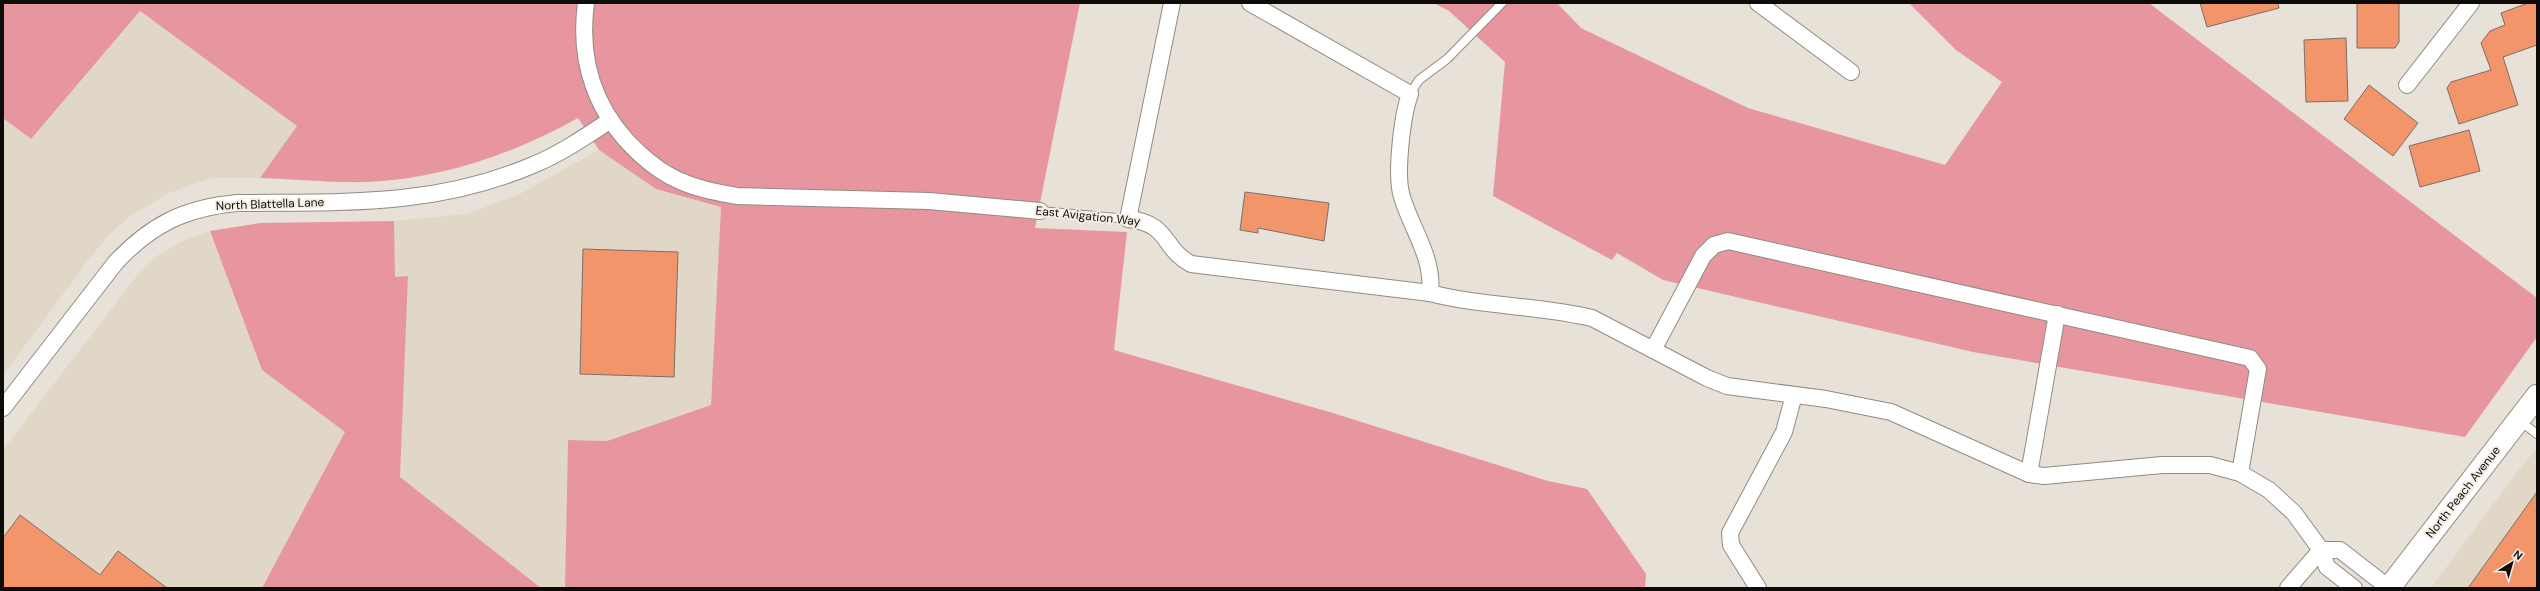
<svg xmlns="http://www.w3.org/2000/svg" width="2540" height="591" font-family="'DM Sans',sans-serif">
  <style>
    .built { fill: #e1d7c7 }
    .green { fill: #e796a0 }
    .building { fill: #f3956b; stroke: #796f6b }
    .lines { fill: none; stroke-linecap: round; stroke-linejoin: round }
    .lane-casing { stroke: #918b83; stroke-width: 10 }
    .street-casing { stroke: #918b83; stroke-width: 18 }
    .secondary-casing { stroke: #918b83; stroke-width: 24 }
    .lane { stroke: #fff; stroke-width: 8 }
    .street { stroke: #fff; stroke-width: 16 }
    .secondary { stroke: #fff; stroke-width: 22 }
    .labels { text-anchor: middle; dominant-baseline: central; stroke-width: 4; stroke-linejoin: round; paint-order: stroke }
    .street-label { font-size: 12px; fill: #0e0c09; stroke: #f5eee5 }
  </style>
  <rect width="100%" height="100%" fill="#e7e1d8"/>
  <g class="built">
    <path d="M140,11L298,127L260,178H213L190,185L167,194L129,217L111,233L92,255L3,375V118L31,139Z"/>
    <path d="M599,150L656,189L721,207L711,405L607,441L568,440L565,588H541L400,477L408,277H395L394,221L467,214L520,194Z"/>
    <path d="M210,231L262,370L346,432L262,588H3V450L136,277L158,255L187,239Z"/>
    <path d="M2537,448V588H2431L2518,471Z"/>
  </g>
  <g class="green">
    <path d="M3,3H1080L1035,228L1127,232L1114,350L1333,413L1548,481L1587,489L1646,574L1645,588H565L568,440L607,441L711,405L721,207L656,189L599,150L578,118C513,154 442,179 367,182C332,183 295,179 260,178L297,126L140,11L31,139L3,118Z"/>
    <path d="M1434,3H1557L1581,28L1748,108L1945,165L2002,82L1956,50L1909,3H2149L2537,298V337L2465,437L1973,352L1663,280L1617,253L1612,260L1493,196L1505,62L1449,11Z"/>
    <path d="M394,221L395,277L408,276L400,477L541,588H262L345,432L262,370L210,231L260,223Z"/>
  </g>
  <g class="building">
    <path d="M2200,3H2278L2279,8L2207,27Z"/>
    <path d="M2357,3H2399V42L2395,48H2357Z"/>
    <path d="M2528,3H2537V45L2503,57L2518,105L2459,124L2447,88L2451,82L2491,70L2481,43L2490,31L2505,25L2501,13Z"/>
    <path d="M2346,38L2348,101L2306,102L2304,40Z"/>
    <path d="M2369,85L2418,123L2393,156L2344,119Z"/>
    <path d="M2469,130L2480,171L2420,187L2409,146Z"/>
    <path d="M1245,192L1329,203L1324,241L1258,228V233L1240,230Z"/>
    <path d="M583,249L678,252L674,377L580,374Z"/>
    <path d="M2537,492V588H2468Z"/>
    <path d="M20,515L100,575L118,551L167,588H3V538Z"/>
  </g>
  <g class="lines">
    <defs>
      <g id="lane">
        <path d="M1410,94L1419,80L1447,59L1502,3"/>
        <path d="M1040,211L1128,219"/>
        <path d="M2520,421L2537,434"/>
      </g>
      <g id="street">
        <path d="M586,3C578,62 596,114 640,154C651,164 664,174 678,180C697,189 716,192 737,196L929,201L1040,211"/>
        <path d="M1172,3L1128,219C1170,223 1162,249 1191,264L1430,293C1483,307 1538,305 1592,318L1707,378L1727,386L1826,399L1891,412L2029,474L2044,476L2162,465H2210L2240,473L2269,490L2294,513L2321,550L2327,567L2354,588"/>
        <path d="M1250,3L1410,94C1402,116 1395,176 1402,197C1412,230 1434,258 1430,293"/>
        <path d="M1758,3L1851,72"/>
        <path d="M2407,85L2471,3"/>
        <path d="M1653,350L1703,256L1714,245L1728,241L2250,358L2258,369L2240,473"/>
        <path d="M3,408L116,262C152,224 185,208 237,203C342,202 434,207 533,165C560,154 585,137 609,121"/>
        <path d="M2029,474L2057,314"/>
        <path d="M1758,588L1731,545L1730,533L1784,432L1794,395"/>
        <path d="M2288,588L2321,550H2340L2389,588"/>
      </g>
      <path id="secondary" d="M2389,588L2537,396"/>
    </defs>
    <use href="#lane" class="lane-casing"/>
    <use href="#street" class="street-casing"/>
    <use href="#secondary" class="secondary-casing"/>
    <use href="#lane" class="lane"/>
    <use href="#street" class="street"/>
    <use href="#secondary" class="secondary"/>
  </g>
  <g class="labels">
    <g class="street-label">
      <text transform="translate(270 204) rotate(-2)">North Blattella Lane</text>
      <text transform="translate(1088 216) rotate(6)">East Avigation Way</text>
      <text transform="translate(2463 492) rotate(-52)">North Peach Avenue</text>
    </g>
  </g>
  <rect width="2540" height="591" fill="none" stroke="#0e0c09" stroke-width="8"/>
  <g transform="translate(2512 563) rotate(37)" stroke="#f5eee5" stroke-width="3" paint-order="stroke">
  <path d="M0-3L7 15L0 10L-7 15Z" fill="#0e0c09"/>
  <text y="-6" font-size="11" font-weight="bold" text-anchor="middle" fill="#0e0c09">N</text>
  </g>
</svg>
